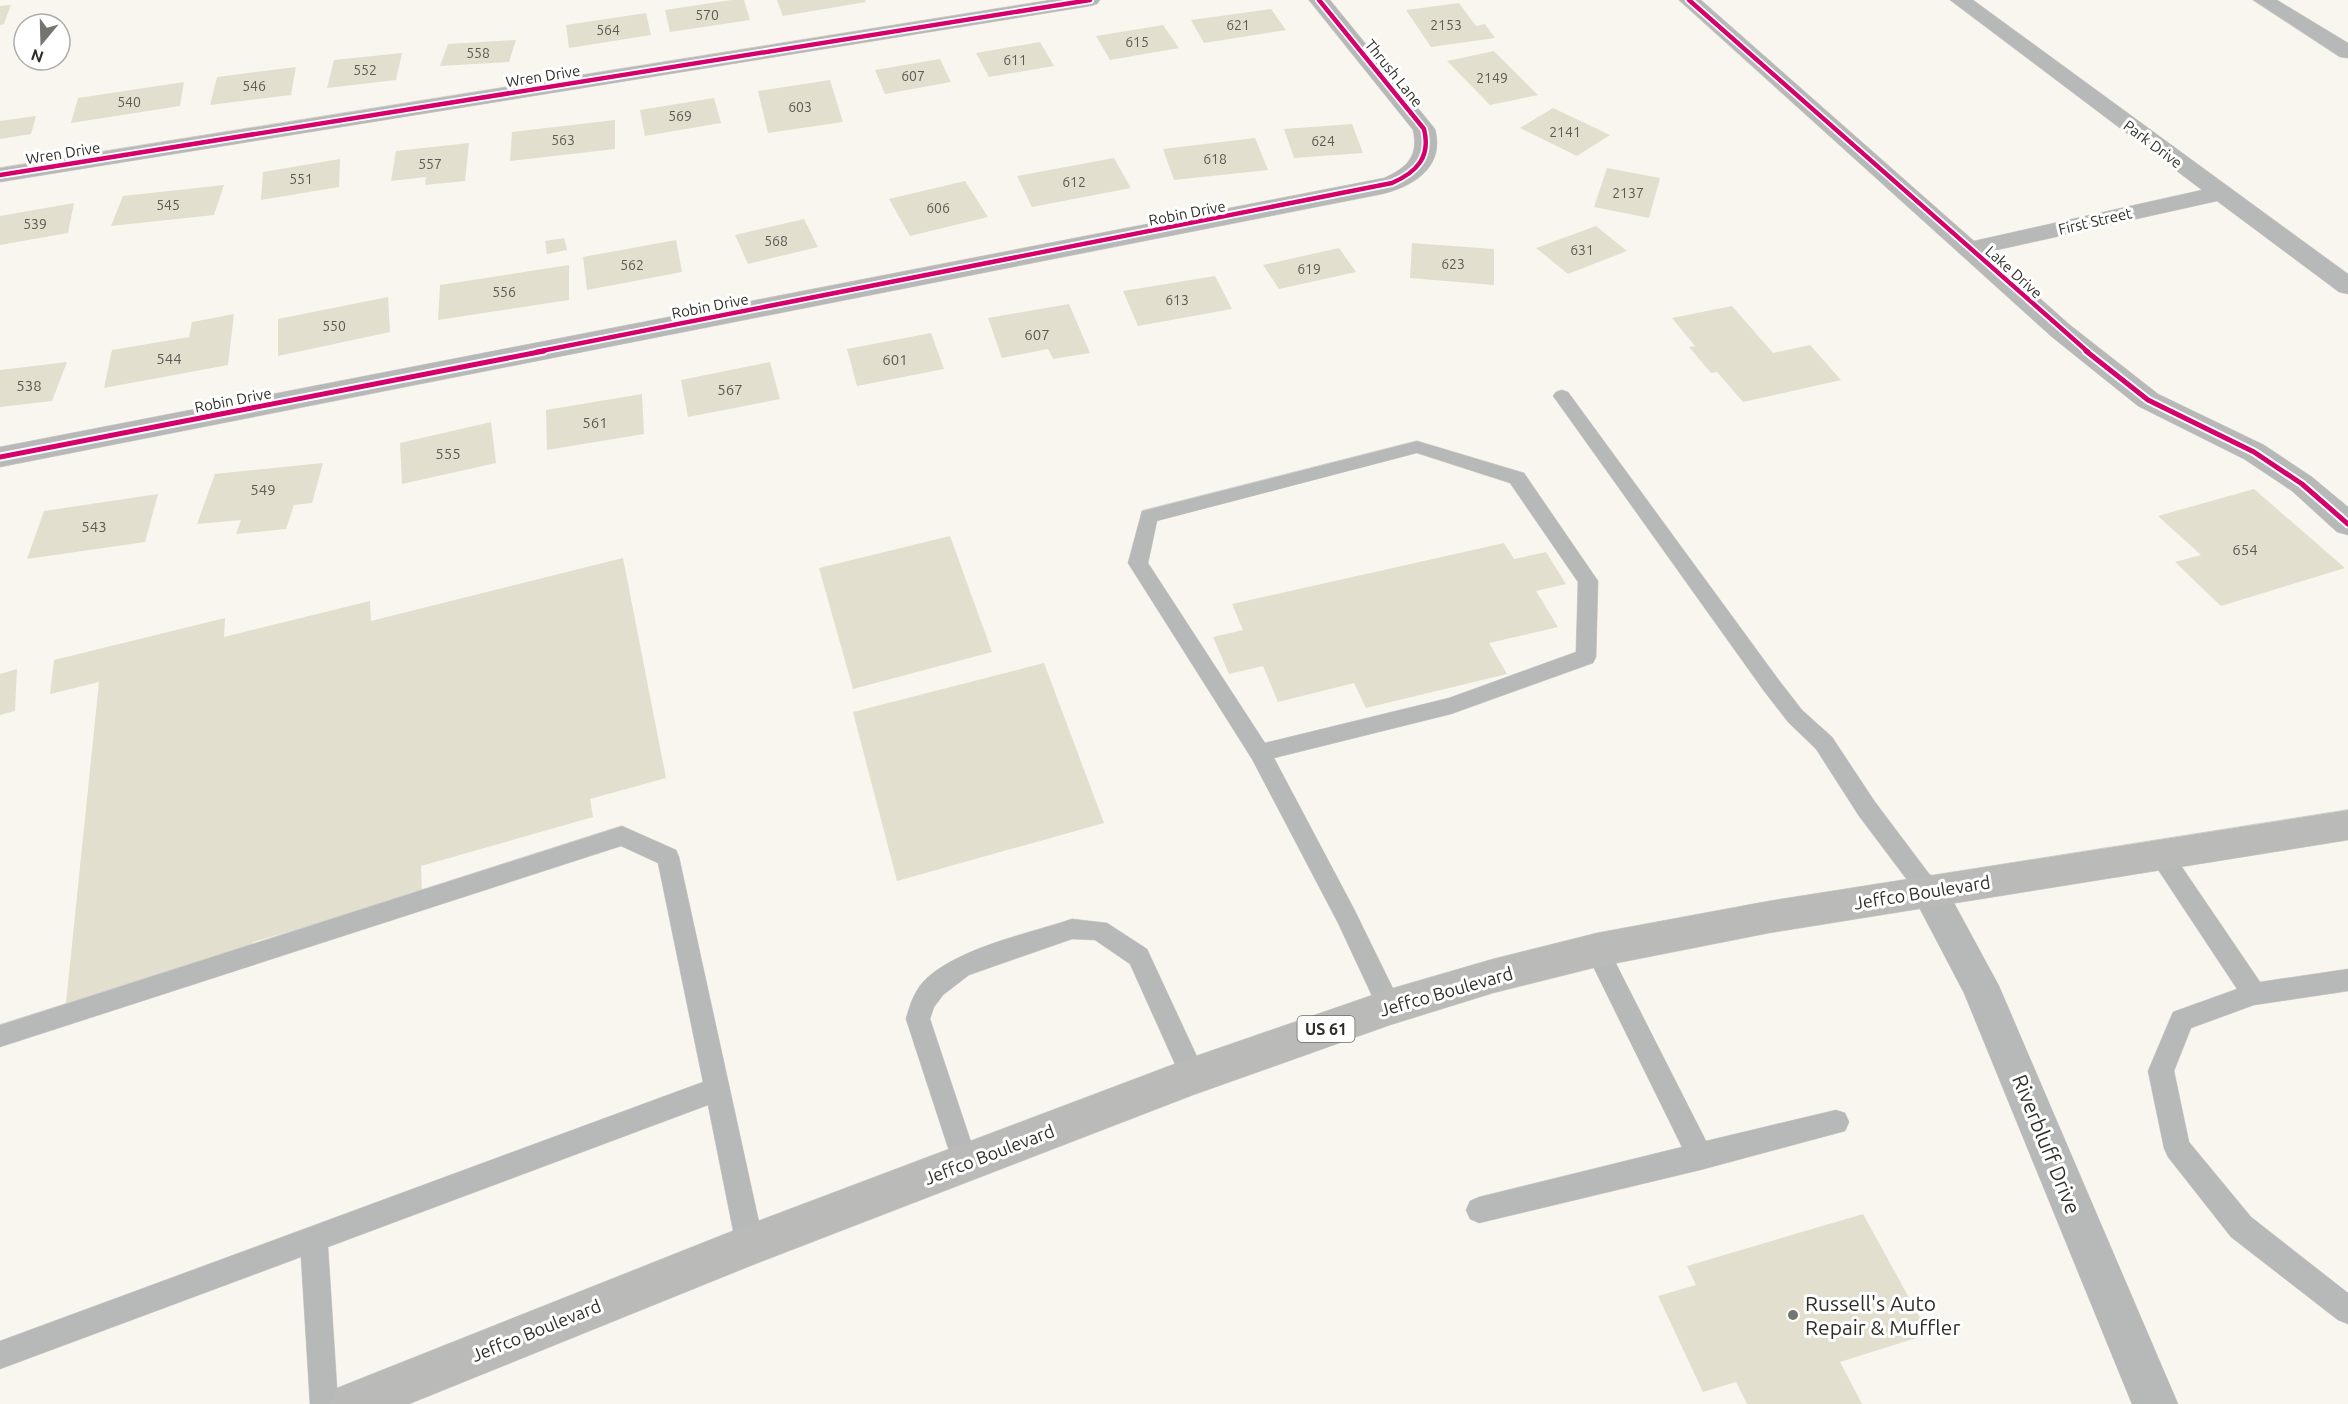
<svg xmlns="http://www.w3.org/2000/svg" width="2348" height="1404" font-family="Ubuntu,sans-serif">
  <style>
    .building { fill: #e3dfcf }
    .lines { fill: none; stroke-linecap: round; stroke-linejoin: round }
    .service-casing { stroke: #d3d1cc; stroke-width: 1 }
    .minor-casing { stroke: #d3d1cc; stroke-width: 1 }
    .primary-casing { stroke: #d3d1cc; stroke-width: 1 }
    .service { fill: #b7b8b8; fill-rule: evenodd }
    .minor { fill: #b7b8b8; fill-rule: evenodd }
    .primary { fill: #babab8; fill-rule: evenodd }
    .cycleway-far1-casing { stroke: #fff; stroke-width: 8 }
    .cycleway-casing { stroke: #fff; stroke-width: 9 }
    .cycleway-far1 { stroke: #d6006c; stroke-width: 4.5 }
    .cycleway { stroke: #d6006c; stroke-width: 5 }
    .poi-dot { fill: #75756f; stroke: #fff; stroke-width: 2 }
    .labels { text-anchor: middle; dominant-baseline: central; stroke-width: 6; stroke-linejoin: round; paint-order: stroke }
    .far-number-label { font-size: 14px; fill: #5c5b53 }
    .far-street-label { font-size: 15px; fill: #2f2f2a; stroke: #fff }
    .number-label { font-size: 15px; fill: #5c5b53 }
    .shield { fill: #fff; stroke: #6d6d6a; stroke-width: 1.5 }
    .shield-label { font-size: 16px; font-weight: bold; fill: #2f2f2a }
    .street-label { font-size: 18px; fill: #2f2f2a; stroke: #fff }
    .near-street-label { font-size: 21px; fill: #2f2f2a; stroke: #fff }
    .near-poi-label { font-size: 21px; fill: #2f2f2a; stroke: #fff; text-anchor: start }
  </style>
  <rect width="100%" height="100%" fill="#f8f6ee"/>
  <g class="building">
    <path d="M731,0H744L750,20L670,32L665,10Z"/>
    <path d="M777,0H865L866,2L783,16Z"/>
    <path d="M1459,3L1476,26L1485,24L1495,38L1431,47L1406,10Z"/>
    <path d="M11,5L4,24L0,25V6Z"/>
    <path d="M1271,9L1286,30L1204,43L1191,20Z"/>
    <path d="M646,13L651,35L569,48L566,25Z"/>
    <path d="M1163,25L1179,48L1110,60L1096,36Z"/>
    <path d="M516,40L509,62L440,66L448,44Z"/>
    <path d="M1040,42L1054,66L989,77L976,53Z"/>
    <path d="M1494,51L1538,95L1490,105L1447,61Z"/>
    <path d="M402,53L396,80L327,88L334,60Z"/>
    <path d="M940,59L951,82L885,94L875,70Z"/>
    <path d="M296,67L291,95L210,105L217,77Z"/>
    <path d="M830,80L843,122L768,133L758,91Z"/>
    <path d="M184,82L180,106L71,123L78,98Z"/>
    <path d="M714,98L721,123L645,136L640,110Z"/>
    <path d="M1553,108L1610,135L1577,156L1520,128Z"/>
    <path d="M36,116L31,134L0,139V121Z"/>
    <path d="M615,120V149L510,161L512,132Z"/>
    <path d="M1352,124L1363,153L1294,158L1284,129Z"/>
    <path d="M1255,138L1268,170L1174,180L1163,149Z"/>
    <path d="M469,143L465,181L425,185L426,177L391,181L396,151Z"/>
    <path d="M1114,158L1131,188L1032,207L1017,176Z"/>
    <path d="M340,159L339,187L261,200L263,172Z"/>
    <path d="M1607,168L1660,178L1649,218L1594,207Z"/>
    <path d="M965,181L988,217L910,236L889,199Z"/>
    <path d="M224,185L214,215L111,226L123,196Z"/>
    <path d="M74,203L68,233L0,245V216Z"/>
    <path d="M804,219L818,247L748,264L735,235Z"/>
    <path d="M1596,226L1627,251L1568,274L1536,248Z"/>
    <path d="M564,238L567,250L547,254L545,241Z"/>
    <path d="M676,240L682,272L587,290L583,257Z"/>
    <path d="M1412,243L1494,249V285L1410,278Z"/>
    <path d="M1339,248L1356,272L1279,289L1263,265Z"/>
    <path d="M569,265V300L438,320L440,285Z"/>
    <path d="M1215,276L1232,309L1138,326L1123,291Z"/>
    <path d="M388,297L390,332L278,356V319Z"/>
    <path d="M1069,304L1090,353L1053,359L1048,349L1002,358L988,318Z"/>
    <path d="M1732,306L1773,353L1810,345L1841,380L1743,402L1717,372L1711,373L1689,347L1695,346L1672,318Z"/>
    <path d="M234,314L228,365L104,388L112,350L189,337L192,322Z"/>
    <path d="M931,333L944,369L857,386L847,349Z"/>
    <path d="M67,362L52,401L0,407V370Z"/>
    <path d="M770,362L780,399L688,417L681,380Z"/>
    <path d="M642,394L644,434L547,450L546,410Z"/>
    <path d="M491,422L496,463L402,484L400,443Z"/>
    <path d="M323,463L312,503L294,505L286,529L236,534L241,520L197,524L215,474Z"/>
    <path d="M2254,489L2345,568L2221,606L2175,562L2201,555L2158,516Z"/>
    <path d="M158,494L145,542L27,559L44,511Z"/>
    <path d="M950,536L992,652L853,689L819,568Z"/>
    <path d="M1504,543L1514,559L1546,552L1566,584L1536,591L1558,627L1489,643L1507,674L1366,708L1354,683L1278,702L1263,666L1229,674L1213,637L1243,630L1232,604Z"/>
    <path d="M623,558L666,778L590,799L593,817L421,866L422,893L253,942L252,947L66,1003L99,682L50,694L54,660L225,618L224,637L370,601L371,621Z"/>
    <path d="M1044,663L1104,823L897,881L853,712Z"/>
    <path d="M17,669L15,711L0,715V674Z"/>
    <path d="M1863,1214L1929,1334L1840,1362L1862,1404H1747L1736,1382L1703,1392L1658,1296L1696,1285L1687,1266Z"/>
  </g>
  <g class="lines">
    <defs>
      <g id="service">
        <path d="M1562,390L1568,392L1778,679L1802,710L1832,737L1875,802L1936,883L1940,890L1936,897L1928,900L1920,897L1859,816L1816,749L1788,722L1764,691L1556,400L1553,396L1556,392Z"/>
        <path d="M1417,441L1524,473L1598,581L1596,657L1593,663L1451,714L1274,758L1354,909L1402,1007L1399,1015L1390,1018L1381,1015L1338,923L1252,759L1128,563L1142,511ZM1417,453L1510,483L1578,582L1576,652L1449,698L1265,743L1148,563L1157,521Z"/>
        <path d="M622,826L676,850L679,857L764,1245L760,1255L750,1259L740,1255L736,1245L708,1105L328,1247L338,1404H310L301,1257L0,1369V1341L703,1082L658,863L621,846L0,1047V1025Z"/>
        <path d="M2161,845L2169,848L2260,982L2348,969V991L2254,1005L2191,1028L2174,1071L2189,1142L2251,1217L2348,1293V1324L2338,1320L2231,1237L2168,1157L2164,1148L2148,1071L2173,1012L2237,989L2153,862L2150,855L2153,848Z"/>
        <path d="M1072,919L1107,923L1147,949L1206,1076L1202,1084L1193,1088L1184,1084L1130,964L1095,940L1072,939L969,975L943,995L934,1007L930,1019L978,1163L974,1172L965,1176L956,1172L906,1019C910,1004 915,989 927,978C962,947 1027,934 1072,919Z"/>
        <path d="M1597,939L1605,942L1706,1141L1836,1110L1845,1113L1849,1122L1845,1131L1700,1170L1479,1223L1470,1219L1466,1210L1470,1201L1479,1197L1682,1147L1585,950L1589,942Z"/>
      </g>
      <g id="minor">
        <path d="M1051,0H1100L1097,4L1090,6L0,182V168Z"/>
        <path d="M1309,0H1330L1435,129C1445,166 1415,186 1382,194L0,467V447L1384,178C1407,168 1419,156 1413,130Z"/>
        <path d="M1679,0H1701L1974,241L2202,190L1950,0H1973L2348,274V294L2339,292L2217,201L1988,252L2070,325L2158,394L2264,445L2312,477L2348,507V535L2337,532L2292,491L2244,459L2138,406L2052,337Z"/>
        <path d="M2253,0H2277L2348,43V58L2340,57Z"/>
        <path d="M1928,874L1941,879L1999,986L2178,1404H2132L1964,993L1910,890L1915,879Z"/>
      </g>
      <path id="primary" d="M2348,810V840L1769,933L1597,967L1493,993L1390,1025L1193,1095L750,1266L409,1404H330L337,1388L750,1224L1193,1057L1390,989L1493,959L1597,933L1769,901Z"/>
    </defs>
    <use href="#service" class="service-casing"/>
    <use href="#minor" class="minor-casing"/>
    <use href="#primary" class="primary-casing"/>
    <use href="#service" class="service"/>
    <use href="#minor" class="minor"/>
    <use href="#primary" class="primary"/>
    <defs>
      <g id="cycleway-far1">
        <path d="M1689,0L2088,352"/>
        <path d="M0,175L1090,0"/>
        <path d="M536,352L1392,183C1417,172 1431,157 1424,129L1319,0"/>
      </g>
      <g id="cycleway">
        <path d="M2086,351L2148,400L2254,452L2302,484L2348,524"/>
        <path d="M0,457L544,351"/>
      </g>
    </defs>
    <use href="#cycleway-far1" class="cycleway-far1-casing"/>
    <use href="#cycleway" class="cycleway-casing"/>
    <use href="#cycleway-far1" class="cycleway-far1"/>
    <use href="#cycleway" class="cycleway"/>
  </g>
  <circle class="poi-dot" cx="1793" cy="1315" r="6"/>
  <g class="labels">
    <g class="far-number-label">
      <text x="707" y="15">570</text>
      <text x="1238" y="25">621</text>
      <text x="1446" y="25">2153</text>
      <text x="608" y="30">564</text>
      <text x="1137" y="42">615</text>
      <text x="478" y="53">558</text>
      <text x="1015" y="60">611</text>
      <text x="365" y="70">552</text>
      <text x="913" y="76">607</text>
      <text x="1492" y="78">2149</text>
      <text x="254" y="86">546</text>
      <text x="129" y="102">540</text>
      <text x="800" y="107">603</text>
      <text x="680" y="116">569</text>
      <text x="1565" y="132">2141</text>
      <text x="563" y="140">563</text>
      <text x="1323" y="141">624</text>
      <text x="1215" y="159">618</text>
      <text x="430" y="164">557</text>
      <text x="301" y="179">551</text>
      <text x="1074" y="182">612</text>
      <text x="1628" y="193">2137</text>
      <text x="168" y="205">545</text>
      <text x="938" y="208">606</text>
      <text x="35" y="224">539</text>
      <text x="776" y="241">568</text>
      <text x="1582" y="250">631</text>
      <text x="1453" y="264">623</text>
      <text x="632" y="265">562</text>
      <text x="1309" y="269">619</text>
      <text x="504" y="292">556</text>
      <text x="1177" y="300">613</text>
      <text x="334" y="326">550</text>
    </g>
    <g class="far-street-label">
      <text transform="translate(1394 73) rotate(51)">Thrush Lane</text>
      <text transform="translate(543 76) rotate(-9)">Wren Drive</text>
      <text transform="translate(2153 144) rotate(37)">Park Drive</text>
      <text transform="translate(63 153) rotate(-9)">Wren Drive</text>
      <text transform="translate(1187 213) rotate(-11)">Robin Drive</text>
      <text transform="translate(2095 221) rotate(-13)">First Street</text>
      <text transform="translate(2014 272) rotate(42)">Lake Drive</text>
      <text transform="translate(710 306) rotate(-11)">Robin Drive</text>
      <text transform="translate(233 400) rotate(-11)">Robin Drive</text>
    </g>
    <g class="number-label">
      <text x="1037" y="334">607</text>
      <text x="169" y="358">544</text>
      <text x="895" y="359">601</text>
      <text x="29" y="385">538</text>
      <text x="730" y="389">567</text>
      <text x="595" y="422">561</text>
      <text x="448" y="453">555</text>
      <text x="263" y="489">549</text>
      <text x="94" y="526">543</text>
      <text x="2245" y="549">654</text>
    </g>
    <rect class="shield" x="1297.5" y="1016" width="57" height="26" rx="4.5"/>
    <g class="shield-label">
      <text x="1326" y="1029">US 61</text>
    </g>
    <g class="street-label">
      <text transform="translate(1922 892) rotate(-9)">Jeffco Boulevard</text>
      <text transform="translate(1446 991) rotate(-16)">Jeffco Boulevard</text>
      <text transform="translate(989 1154) rotate(-21)">Jeffco Boulevard</text>
      <text transform="translate(536 1330) rotate(-22)">Jeffco Boulevard</text>
    </g>
    <g class="near-street-label">
      <text transform="translate(2047 1144) rotate(68)">Riverbluff Drive</text>
    </g>
    <g class="near-poi-label">
      <text x="1805" y="1303">Russell's Auto<tspan x="1805" dy="24">Repair &amp; Muffler</tspan></text>
    </g>
  </g>
  <g transform="translate(42 42) rotate(199)"><circle r="28" fill="#ffffff" stroke="#acacaa" stroke-width="1.5"/>
  <path d="M0-4.5L10 22L0 15L-10 22Z" fill="#75756f"/>
  <text y="-9" font-size="16" font-weight="bold" text-anchor="middle" fill="#2f2f2a">N</text>
  </g>
</svg>
